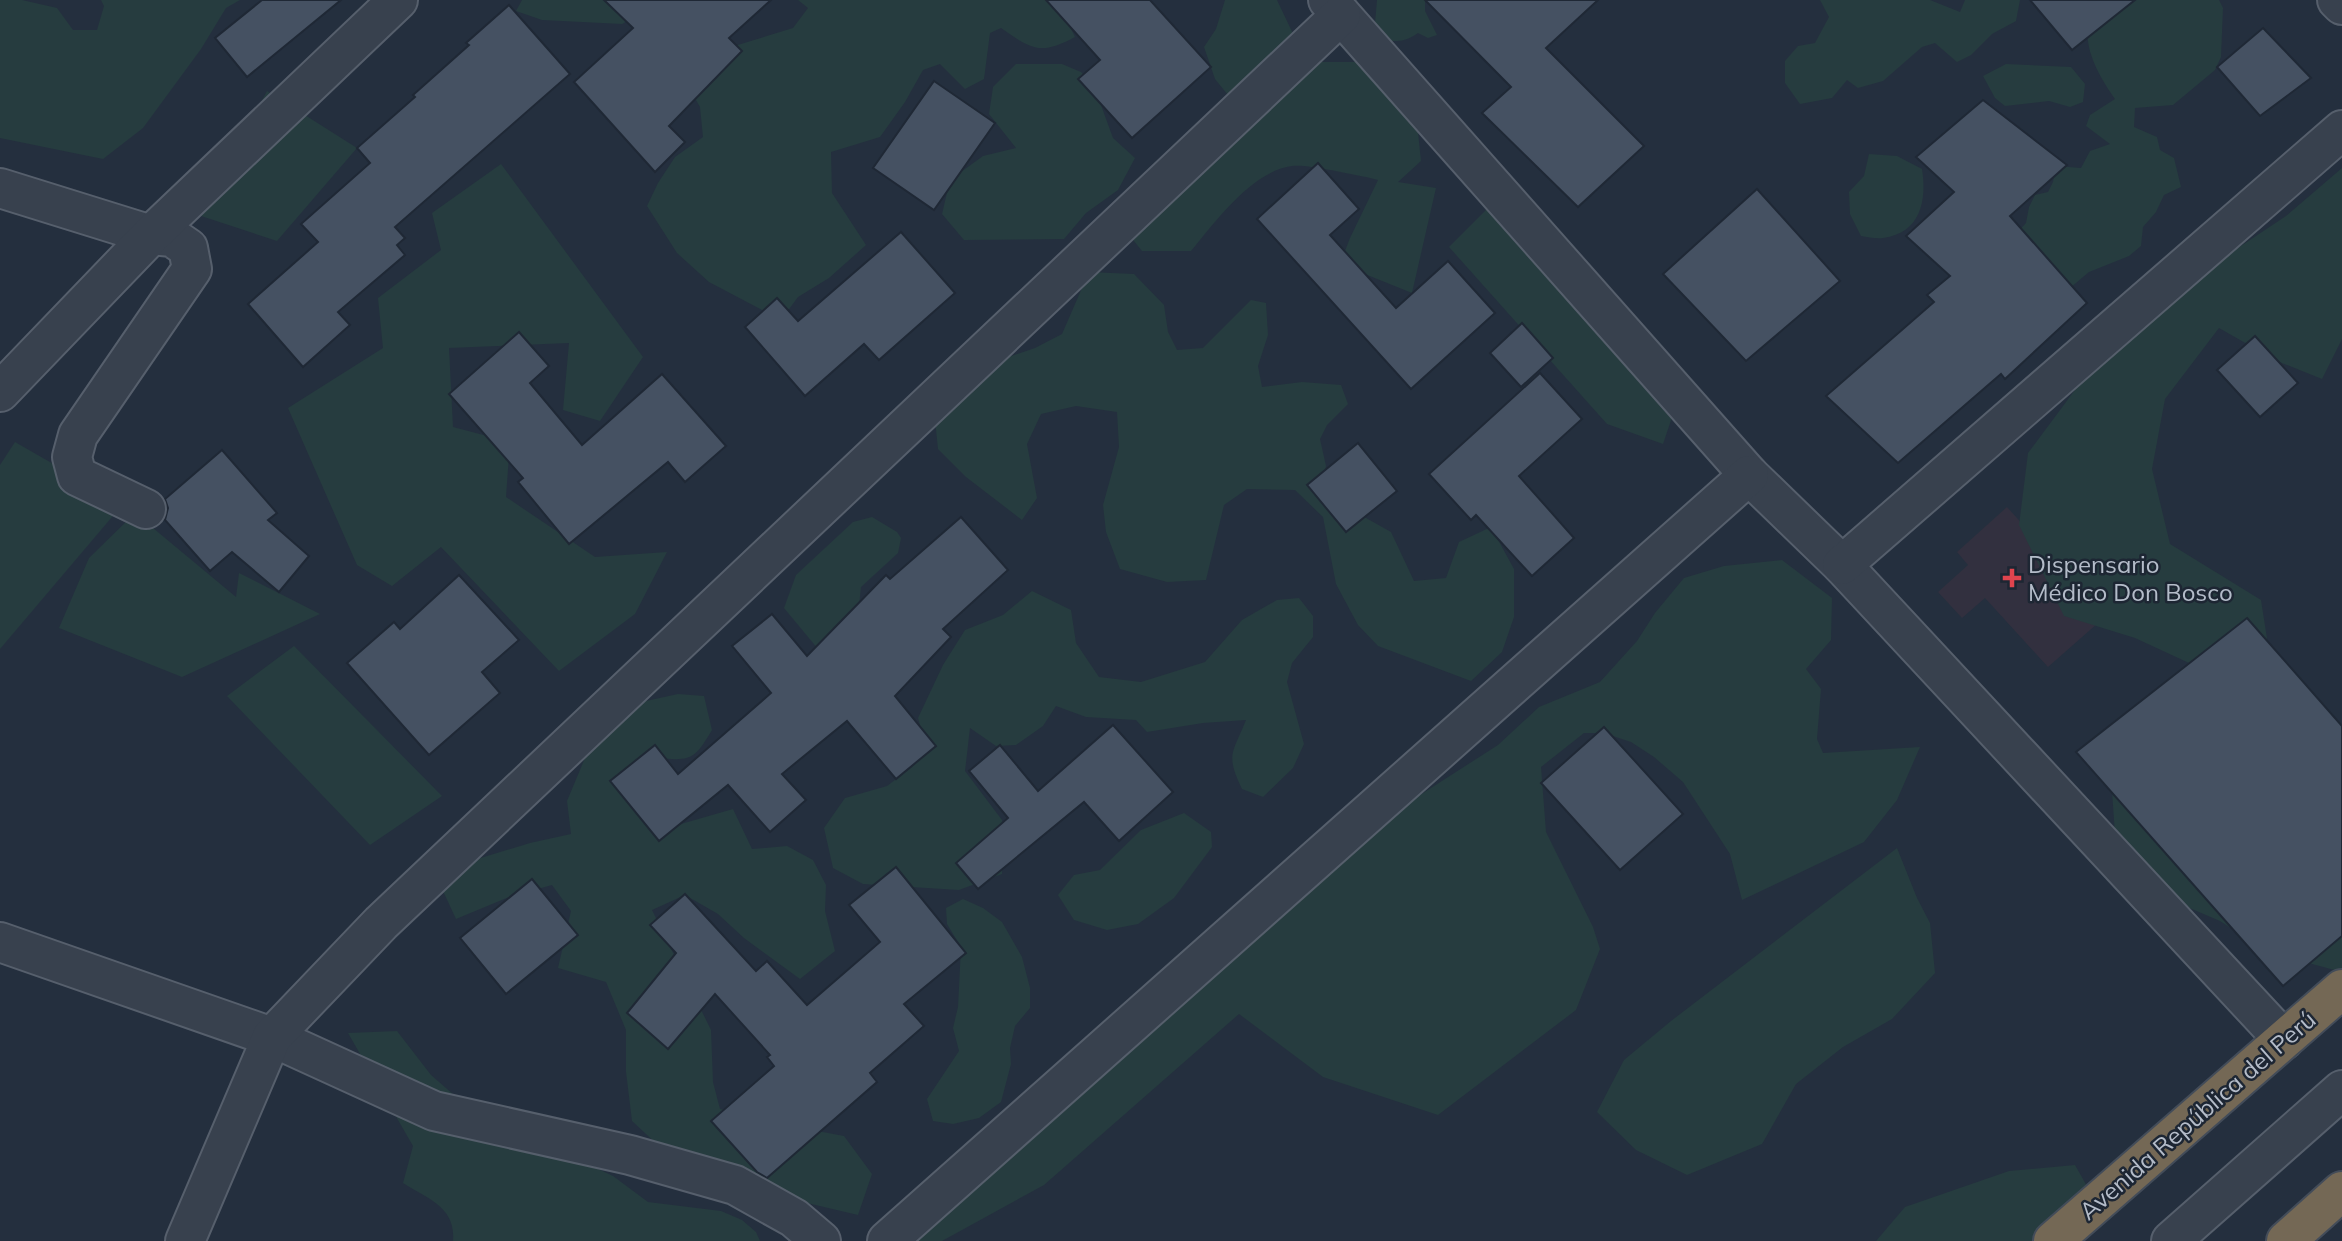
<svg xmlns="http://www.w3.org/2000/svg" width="2342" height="1241" font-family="Mulish,sans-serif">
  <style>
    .medical { fill: #32303f }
    .green { fill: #263c3f }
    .building { fill: #455162; stroke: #1f2835; stroke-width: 2 }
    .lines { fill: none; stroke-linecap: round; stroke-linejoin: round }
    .minor-casing { stroke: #565f6c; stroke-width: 42 }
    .highway-casing { stroke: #434c59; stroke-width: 42 }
    .minor { stroke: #38414e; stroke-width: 38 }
    .highway { stroke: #746855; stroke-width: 38 }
    .health-dot { fill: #e0444e; stroke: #1d2633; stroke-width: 2.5 }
    .labels { text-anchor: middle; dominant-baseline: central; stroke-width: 5; stroke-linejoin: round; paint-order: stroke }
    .poi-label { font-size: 24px; fill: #b4bcc9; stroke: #1d2633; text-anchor: start }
    .street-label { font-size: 24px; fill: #b4bcc9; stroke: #1d2633 }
  </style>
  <rect width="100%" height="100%" fill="#242f3e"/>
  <path class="medical" d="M2007,507L2106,616L2048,667L1985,598L1962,618L1938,592L1968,565L1957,552Z"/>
  <g class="green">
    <path d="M0,0H22L57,8L73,30H97L104,6L101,0H240L226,8L201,49L143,128L103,159L0,138Z"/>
    <path d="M522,0H666L622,24L542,20L516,11Z"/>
    <path d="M798,0H1057L1075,37C1040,56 1031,49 1001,28L990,33L984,79L965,89L940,64L923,70L905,102L880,137L831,152L832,193L866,245L829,278L798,297L781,320L709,282L677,253L647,206L658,183L675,157L703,137L700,107L683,77L718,51L793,28L808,8Z"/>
    <path d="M1225,0H1277L1296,40L1319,62H1367L1398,84L1418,132L1421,161L1398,182L1436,188L1412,293L1340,264L1350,238L1378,180L1366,177C1349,174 1307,164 1292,166C1252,171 1215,222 1191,251H1142L1134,241L1125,197L1232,100L1215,79L1204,47L1216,29Z"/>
    <path d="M1377,0H1425V11L1437,35L1428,38L1418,33C1406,42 1396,42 1381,40L1375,23Z"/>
    <path d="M1820,0H1930L1960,12L1965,0H2020L2016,21L1992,34L1971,55L1957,62L1935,43L1922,47L1883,81L1858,88L1847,80L1832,98L1800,104L1785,83V61L1798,46L1815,43L1829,17Z"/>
    <path d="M2106,0H2219L2223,8L2221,57L2215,70L2173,105L2135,108L2134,127L2157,137L2160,150L2174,158L2181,187L2164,195L2156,212L2143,227L2141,246L2129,256L2089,272L2070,288L2012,238L2026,223L2029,207L2035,195L2048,192L2053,182L2056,166L2081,168L2090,151L2110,144L2086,126L2090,115L2115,99C2100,78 2079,43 2091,17C2094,11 2102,5 2106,0Z"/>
    <path d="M1016,64H1062L1081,72L1094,86L1113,138L1135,158L1118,190L1086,213L1064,239L964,240L942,214L950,180L983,156L1016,148L989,114L993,87Z"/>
    <path d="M2006,64L2071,67L2085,84L2083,102L2070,107L2049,101L2005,106L1995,98L1983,76Z"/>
    <path d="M267,91L357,148L277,241L201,216Z"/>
    <path d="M1869,154L1897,156L1922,169C1927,200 1921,233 1883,238C1876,239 1868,237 1861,236L1850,214L1849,192L1864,176Z"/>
    <path d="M501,164L643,357L600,421L563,410L569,343L449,348L453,427L510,442L506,497L595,557L667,552L635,614L559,671L441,547L392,586L357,565L288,408L383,348L378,298L441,250L432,213Z"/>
    <path d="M2342,168V339L2322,379L2277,361L2219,328L2165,399L2152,469L2170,544L2261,600L2273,677L2215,675L2135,638L2064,616L2019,525L2028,453L2124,324L2286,216Z"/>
    <path d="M1492,204L1687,373L1663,444L1607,424L1449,247Z"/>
    <path d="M1089,272L1134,274L1164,305L1168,332L1177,350L1203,348L1251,300L1266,303L1268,335L1258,366L1262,387L1302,382L1341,385L1348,404L1327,425L1320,439L1326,466L1322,487L1350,509L1391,532L1414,581L1446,578L1459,542L1491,527L1514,569V617L1502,652L1471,681L1378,646L1358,625L1336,584L1323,517L1295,490L1247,489L1224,505L1206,580L1167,582L1120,569L1106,532L1103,505L1119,447L1117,412L1076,406L1041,414L1027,444L1037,498L1022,520L966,477L938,449L934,410L988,364L1035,348L1062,334Z"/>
    <path d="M15,442L123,504L0,649V465Z"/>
    <path d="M135,513L236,597L239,573L320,614L182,677L59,628L89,558Z"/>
    <path d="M872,517L897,532L901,538L898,553L861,587L859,606L823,655L784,608L796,575L853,522Z"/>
    <path d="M1782,560L1832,598L1831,640L1806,669L1821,689L1817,739L1823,753L1920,747L1897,800L1864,842L1742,900L1730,854L1683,782L1654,757L1631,742L1604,733H1584L1541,767L1546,832L1593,927L1600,949L1576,1010L1438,1115L1323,1077L1239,1014L1044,1185L942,1241H880L1403,806L1498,745L1539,707L1600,682L1637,641L1655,613L1684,578L1724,566Z"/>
    <path d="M1032,591L1071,610L1076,643L1099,677L1141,682L1205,662L1242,620L1277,600L1299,598L1313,616V637L1292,663L1287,682L1304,744L1293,768L1263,797L1242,789C1225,754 1233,753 1246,720L1203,723L1147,732L1136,720L1086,717L1056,706L1043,726L1016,745L996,746L970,728L965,771L1002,820V874L959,890L863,884L833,868L824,828L845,798L887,786L912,767L925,743L918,718L943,665L965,630L1003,615Z"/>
    <path d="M294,646L442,796L370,845L227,696Z"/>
    <path d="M678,694L704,696L712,730C694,760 692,761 657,758L651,829L681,824L733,809L752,849L787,846L813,860L826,885L825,911L835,951L800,979L744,938L718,914L685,895L652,910L711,1030L713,1082L720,1109L775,1123L844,1136L872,1174L858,1215L807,1203L728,1161L674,1160L632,1121L626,1072V1030L606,982L558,968L571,911L552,885L509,897L456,919L443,891L458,865L530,843L571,834L567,801L605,710Z"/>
    <path d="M2112,791L2342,847V972L2267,952L2220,921L2159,895L2116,849Z"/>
    <path d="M1184,813L1211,832L1212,847L1174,898L1138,924L1107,930L1074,920L1058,895L1074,875L1100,870L1141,830Z"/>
    <path d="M1897,848L1917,898L1930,923L1935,973L1892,1019L1843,1047L1796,1084L1762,1144L1687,1175L1636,1150L1597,1112L1624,1060L1671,1021Z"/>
    <path d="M963,899L983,908L1002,922L1022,957L1030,988V1008L1015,1026L1010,1048L1011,1064L1001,1102L979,1118L953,1124L933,1121L927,1099L959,1051L953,1028L958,1007L961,947L947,924L946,908Z"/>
    <path d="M397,1031L431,1075L469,1108L613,1176L648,1202L721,1211L742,1220L756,1232L760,1241H453C456,1207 428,1199 403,1183L413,1146L348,1033Z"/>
    <path d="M2075,1165L2092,1195L2088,1233L2083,1241H1876L1905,1207L2009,1171Z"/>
  </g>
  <g class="building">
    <path d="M262,0H341L247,77L215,38Z"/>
    <path d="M604,0H771L729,38L742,51L669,126L685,142L655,172L574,82L633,28Z"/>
    <path d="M1046,0H1150L1211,67L1132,138L1078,79L1100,60Z"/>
    <path d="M1425,0H1598L1546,48L1644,146L1578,207L1482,113L1511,87Z"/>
    <path d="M2030,0H2135L2072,50Z"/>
    <path d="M509,5L570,74L395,227L405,238L397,245L405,255L338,312L350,325L303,367L248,304L318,242L301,224L370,163L357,148L415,97L413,95L469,45L466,43Z"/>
    <path d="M2263,28L2311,78L2260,116L2217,67Z"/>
    <path d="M934,81L995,123L934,210L873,168Z"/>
    <path d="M1983,100L2067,165L2010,216L2087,303L2005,379L2001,374L1898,463L1826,396L1934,302L1927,295L1950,276L1906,236L1954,192L1916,157Z"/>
    <path d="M1318,163L1359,209L1330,235L1396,308L1448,261L1495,313L1411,389L1257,219Z"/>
    <path d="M1757,189L1840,281L1746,361L1663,274Z"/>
    <path d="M901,232L955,293L879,360L864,344L805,396L745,327L777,298L798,321Z"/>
    <path d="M1522,323L1553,358L1521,387L1490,353Z"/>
    <path d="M519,332L549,366L530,383L582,445L662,374L726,446L685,482L668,462L569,544L518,482L523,478L449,394Z"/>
    <path d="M2255,336L2298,383L2260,417L2217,370Z"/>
    <path d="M1540,373L1582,419L1519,476L1574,538L1532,576L1476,515L1471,520L1429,474Z"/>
    <path d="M1358,443L1397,491L1346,532L1307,485Z"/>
    <path d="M222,450L277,513L268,520L309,556L279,592L232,552L210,571L165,520L168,508L165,499Z"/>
    <path d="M961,517L1008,570L943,629L951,637L895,696L936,746L896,779L847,721L782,774L806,800L770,832L728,785L659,841L610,781L655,745L678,774L771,693L732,646L772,614L807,656L886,575L890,579Z"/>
    <path d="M459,575L519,640L482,672L500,693L429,755L347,663L394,622L400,629Z"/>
    <path d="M2247,618L2342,726V936L2283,986L2076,752Z"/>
    <path d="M1113,725L1173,792L1119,841L1084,802L978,889L956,863L1008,818L969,771L1000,745L1038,791Z"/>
    <path d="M1604,727L1683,814L1620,870L1541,783Z"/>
    <path d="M896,867L966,953L904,1004L924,1026L870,1073L877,1082L767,1178L757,1172L711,1121L774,1066L767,1057L770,1055L715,994L668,1049L627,1013L676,953L650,925L685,894L756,971L767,961L807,1005L880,942L849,905Z"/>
    <path d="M532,879L578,935L506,994L460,938Z"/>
  </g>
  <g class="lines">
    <defs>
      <g id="minor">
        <path d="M1328,0L1749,475L1842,565L2284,1040"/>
        <path d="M2337,0L2342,5"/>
        <path d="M0,188L151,235L172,237L188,248L192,269L78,435L72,457L77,476L146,509"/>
        <path d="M0,392L151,235L398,0"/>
        <path d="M1842,565L2342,130"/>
        <path d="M0,942L272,1037L434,1111L630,1155L735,1185L794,1218L821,1241"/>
        <path d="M185,1241L272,1037L381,923L1341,15"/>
        <path d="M887,1241L1749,475"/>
        <path d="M2171,1241L2342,1090"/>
      </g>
      <g id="highway">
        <path d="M2053,1241L2342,989"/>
        <path d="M2286,1241L2342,1191"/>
      </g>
    </defs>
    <use href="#minor" class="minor-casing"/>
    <use href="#highway" class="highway-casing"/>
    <use href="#minor" class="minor"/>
    <use href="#highway" class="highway"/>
  </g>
  <path class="health-dot" d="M2008.5 567.5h7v7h7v7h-7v7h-7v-7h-7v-7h7z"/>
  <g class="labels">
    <g class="poi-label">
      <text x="2028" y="564">Dispensario<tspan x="2028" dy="28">Médico Don Bosco</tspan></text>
    </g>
    <g class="street-label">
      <text transform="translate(2197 1115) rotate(-41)">Avenida República del Perú</text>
    </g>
  </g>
</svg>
